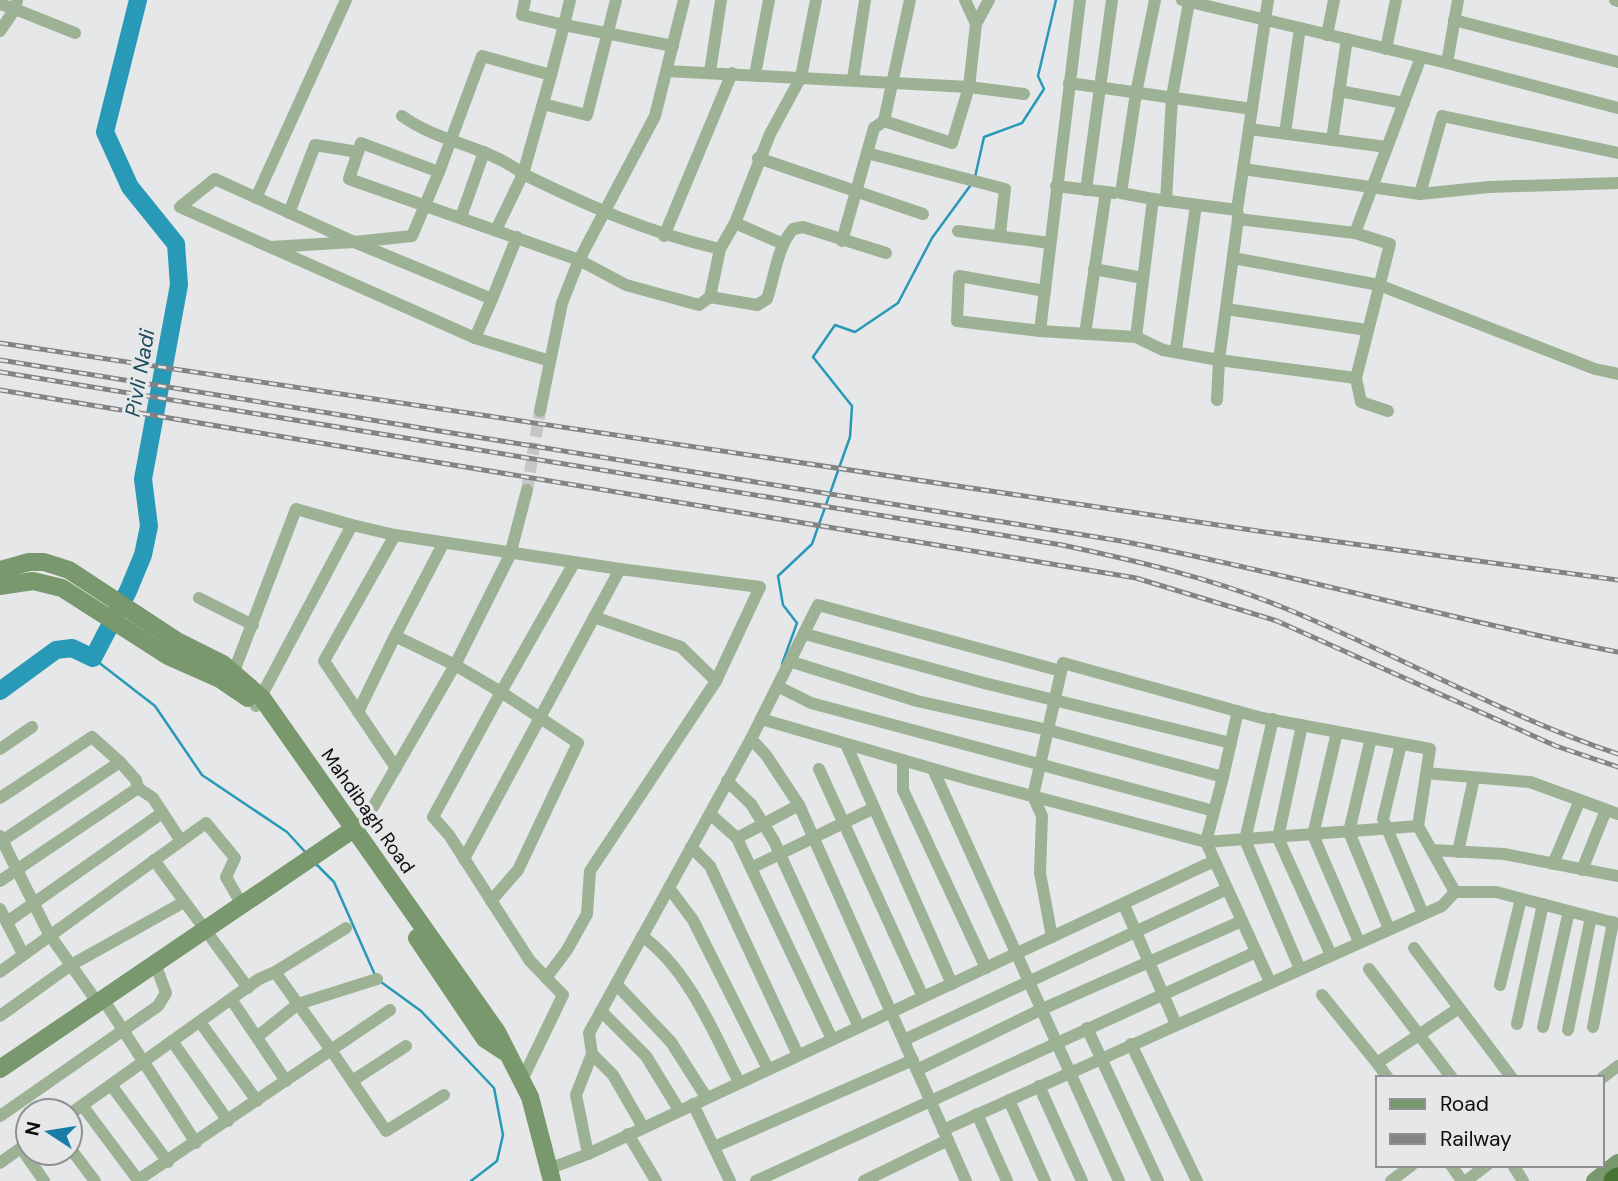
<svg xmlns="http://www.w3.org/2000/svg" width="1618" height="1181" font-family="'DM Sans',sans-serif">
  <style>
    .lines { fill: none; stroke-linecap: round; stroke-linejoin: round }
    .stream { stroke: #2999b8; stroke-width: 2.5 }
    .river { stroke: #2999b8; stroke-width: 18 }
    .street-tunnel { stroke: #c5c6c7; stroke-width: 12; stroke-dasharray: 12 6; stroke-linecap: butt }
    .street { stroke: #9db295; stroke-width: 12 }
    .secondary { stroke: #79986d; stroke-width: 18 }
    .highway { stroke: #477435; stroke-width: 23 }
    .rail-casing { stroke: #828384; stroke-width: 5 }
    .rail { stroke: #e5e7e8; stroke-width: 2.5; stroke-dasharray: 8; stroke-linecap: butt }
    .labels { text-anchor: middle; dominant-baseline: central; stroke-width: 7; stroke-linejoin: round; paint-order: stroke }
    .street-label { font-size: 19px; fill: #0d0d0e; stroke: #e5e7e8 }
    .water-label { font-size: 21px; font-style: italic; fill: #1c4a58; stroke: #e5e7e8 }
  </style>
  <rect width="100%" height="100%" fill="#e5e7e8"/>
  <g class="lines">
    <g class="stream">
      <path d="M975,177L984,137L1022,123L1044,89L1038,76L1056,0"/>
      <path d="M93,658L155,706L202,775L287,832L307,854"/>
      <path d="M782,664L797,623L783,605L778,576L812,544L850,437L852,406L813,357L835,325L855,332L898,303L932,238L970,186"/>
      <path d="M316,864L334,882L375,975"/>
      <path d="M381,982L421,1011L494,1088L503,1135L497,1161L471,1181"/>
    </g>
    <path class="river" d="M0,691L56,650L72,648L93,658L128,591L143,555L149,526L143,479L179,285L176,244L130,187L105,132L138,0"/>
    <path class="street-tunnel" d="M527,490L540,411"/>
    <g class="street">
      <path d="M525,0L522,15L564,25L570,0"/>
      <path d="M1080,0L1040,331L1136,337L1153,199L1237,210L1268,0"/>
      <path d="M1182,0L1447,63"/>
      <path d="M1458,0L1447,63L1618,108"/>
      <path d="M1615,0L1618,1"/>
      <path d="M0,4L15,9L17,0"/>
      <path d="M1454,20L1618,62"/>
      <path d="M976,24L989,0"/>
      <path d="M0,31L15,9L75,33"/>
      <path d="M1327,35L1334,0"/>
      <path d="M673,46L564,25L551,75L482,56L439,172L361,143L349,179L579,260L626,285L699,305L710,297L720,249L735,223L770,134L801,77L816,0"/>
      <path d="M1386,49L1396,0"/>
      <path d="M667,71L969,87L976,24L965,0"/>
      <path d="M710,72L721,0"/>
      <path d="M551,75L523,174C591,207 646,232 720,249"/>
      <path d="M755,75L769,0"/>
      <path d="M853,79L865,0"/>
      <path d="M1069,83L1252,109"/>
      <path d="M1339,91L1404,103"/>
      <path d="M543,104L587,115L616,0"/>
      <path d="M402,116C439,143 488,146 523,174L496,230"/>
      <path d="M884,121L952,143L969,87L1024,94"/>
      <path d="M1249,129L1387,147"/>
      <path d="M1285,133L1300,28"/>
      <path d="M1332,140L1347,39"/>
      <path d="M867,153L1005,189L1000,234"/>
      <path d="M758,158L923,214"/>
      <path d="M1243,169L1420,194L1489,187L1618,183"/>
      <path d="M439,172L412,236L354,242L215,179L180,207L475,338L550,361"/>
      <path d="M1056,186L1114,193"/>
      <path d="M1086,190L1112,0"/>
      <path d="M1420,194L1442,116L1618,153"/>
      <path d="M256,198L346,0"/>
      <path d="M1153,199L1121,193L1136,93L1155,0"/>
      <path d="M1166,201L1172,97L1189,2"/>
      <path d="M289,213L315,145L358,152"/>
      <path d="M1238,214V219L1355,233L1421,57"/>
      <path d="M461,217L484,152"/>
      <path d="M1238,219L1219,360L1356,378L1390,244L1355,233"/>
      <path d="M735,223L781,243"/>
      <path d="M958,231L1050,243"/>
      <path d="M664,236L732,73"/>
      <path d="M842,241L874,128L884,121L910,0"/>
      <path d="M271,247L354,242L492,299L475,338"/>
      <path d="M1233,258L1379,285L1595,369L1618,374"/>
      <path d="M1094,269L1143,278"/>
      <path d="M710,297L757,305L767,299C775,275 777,248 793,229L803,227L886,253"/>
      <path d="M492,299L517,237"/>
      <path d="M1226,309L1367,330"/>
      <path d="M1040,331L957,321L959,276L1045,291"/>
      <path d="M1085,334L1106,192"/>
      <path d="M1136,337L1163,350L1219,360L1217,400"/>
      <path d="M1176,350L1196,205"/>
      <path d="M1356,378L1361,402L1388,411"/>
      <path d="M540,411L562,303L579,260L655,116L684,0"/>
      <path d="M352,525L395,535"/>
      <path d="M199,598L253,625"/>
      <path d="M594,617L681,647L716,681L760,587L620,569"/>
      <path d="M805,634L984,683L1231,743"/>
      <path d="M395,636L443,544"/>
      <path d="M792,662L917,701L1048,730L1223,777L1238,711"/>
      <path d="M231,679L296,509L352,525L256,706"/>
      <path d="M779,687L811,703L1214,811"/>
      <path d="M358,712L395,636L455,665L501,692L433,817L449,835L530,961L563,995L522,1080"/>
      <path d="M761,719L818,605L1061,671"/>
      <path d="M1273,719L1245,840L1300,969"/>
      <path d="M1302,725L1278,838L1331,955"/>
      <path d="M1337,732L1313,835L1359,942"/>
      <path d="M1371,738L1349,832L1389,929"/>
      <path d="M846,744L952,984"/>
      <path d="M1401,744L1383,819L1423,914"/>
      <path d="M0,749L32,727"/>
      <path d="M903,760V790L986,968"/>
      <path d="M396,768L324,661L395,535L620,569L464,859"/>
      <path d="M819,769L923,997"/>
      <path d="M933,769L1119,1181"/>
      <path d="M1426,773L1530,782L1618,814"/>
      <path d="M1223,777L1206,842L1270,982"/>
      <path d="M727,781L751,804L774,841L859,1027"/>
      <path d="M0,798L92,737L120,762L136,780L138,788L153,798L181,841"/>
      <path d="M710,814L737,838L742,849L832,1039"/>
      <path d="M355,828L365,821L455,665L510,555L527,490"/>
      <path d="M0,836L49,934L97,1002"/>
      <path d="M737,838L799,805"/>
      <path d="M2,841L120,762"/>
      <path d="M691,847L710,866L798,1055"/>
      <path d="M1432,850L1504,854L1618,876"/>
      <path d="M1458,852L1474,778"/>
      <path d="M154,860L248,988"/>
      <path d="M1553,864L1580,800"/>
      <path d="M751,868L874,808"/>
      <path d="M1582,870L1606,810"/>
      <path d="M0,881L138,788"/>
      <path d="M669,888L693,920L768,1069"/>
      <path d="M1455,892H1496L1618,924"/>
      <path d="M491,901L518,870L578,743L501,692L574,563"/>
      <path d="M1124,905L1176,1024"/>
      <path d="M0,909L23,954"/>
      <path d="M7,922L162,813"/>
      <path d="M642,936C689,970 713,1032 739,1082"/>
      <path d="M1414,948L1512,1078"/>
      <path d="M1369,969L1452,1078"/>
      <path d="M0,972L206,823L235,858L226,877L241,903"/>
      <path d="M275,972L346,928"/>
      <path d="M546,978L567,950L587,914L590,871L716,681"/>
      <path d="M616,984L671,1042L706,1097"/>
      <path d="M1500,985L1521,899"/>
      <path d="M1322,995L1377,1063"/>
      <path d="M103,999L196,1143"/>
      <path d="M231,999L286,1081"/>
      <path d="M390,1010L331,1050L386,1131L444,1095"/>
      <path d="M601,1011L646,1056L679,1110"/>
      <path d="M0,1016L71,965L184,902"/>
      <path d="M200,1022L257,1101"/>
      <path d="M1517,1024L1543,904"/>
      <path d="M1543,1027L1569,911"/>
      <path d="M1593,1027L1613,922"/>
      <path d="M1087,1028L1158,1181"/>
      <path d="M1568,1030L1591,917"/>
      <path d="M258,1036L298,1004L377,979"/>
      <path d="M904,1040L1227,889"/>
      <path d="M172,1041L228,1121"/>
      <path d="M1131,1044L1197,1181"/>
      <path d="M592,1054L613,1075L643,1127"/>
      <path d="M917,1070L1040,1010L1242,921"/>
      <path d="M1388,1078L1377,1063L1459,1008"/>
      <path d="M1602,1078L1618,1066"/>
      <path d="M352,1081L406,1046"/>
      <path d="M111,1085L168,1162"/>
      <path d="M1039,1086L1082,1181"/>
      <path d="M1009,1100L1045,1181"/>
      <path d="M693,1104L730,1181"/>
      <path d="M70,1114L259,979L275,972L331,1050L138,1180L82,1105"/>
      <path d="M977,1114L1007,1181"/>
      <path d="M0,1116L158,1006L166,993L155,963"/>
      <path d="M943,1130L1442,906L1455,892L1418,826"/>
      <path d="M628,1134L656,1181"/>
      <path d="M714,1147L913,1060"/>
      <path d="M21,1148L44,1181"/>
      <path d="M70,1148L95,1181"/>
      <path d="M588,1154L576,1095L592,1054L589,1033L751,739"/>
      <path d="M0,1163L25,1145"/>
      <path d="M1451,1165L1462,1181"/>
      <path d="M1513,1165L1523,1181"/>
      <path d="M551,1168L588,1154L1214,861"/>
      <path d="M756,1181L1256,952"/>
      <path d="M864,1181L948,1140"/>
      <path d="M966,1181L799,805L766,755L751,739L761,719L968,779L1206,842L1418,826L1430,749L1262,718L1063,663L1033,796L1042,816L1040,873L1052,937"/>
      <path d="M1391,1181L1412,1165"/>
      <path d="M1466,1181L1487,1165"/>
    </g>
    <g class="secondary">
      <path d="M0,570L29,562H44L69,570L177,641L223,664L262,698L497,1032L530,1097L552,1181"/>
      <path d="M0,586L33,581L62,588L168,656L220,679L248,698"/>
      <path d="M417,938L485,1039L505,1052"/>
      <path d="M0,1069L355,828"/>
      <path d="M1595,1181L1618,1163"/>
    </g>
    <path class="highway" d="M1615,1181L1618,1179"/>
    <defs>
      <g id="rail">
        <path d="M0,343L1258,531L1618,580"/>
        <path d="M0,360L1121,541C1288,573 1451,620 1618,652"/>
        <path d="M0,372L1062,545C1137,561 1211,578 1282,607C1395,653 1502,715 1618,754"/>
        <path d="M0,390L1136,578L1277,621L1556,746L1618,767"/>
      </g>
    </defs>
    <use href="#rail" class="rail-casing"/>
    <use href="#rail" class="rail"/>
  </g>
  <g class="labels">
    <g class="street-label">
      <text transform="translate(368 811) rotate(55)">Mahdibagh Road</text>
    </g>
    <g class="water-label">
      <text transform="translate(140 373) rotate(-80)">Pivli Nadi</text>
    </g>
  </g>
  <rect x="1376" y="1076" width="228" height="91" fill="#e5e7e8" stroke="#8f9091" stroke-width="2"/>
  <rect x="1390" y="1099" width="35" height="10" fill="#79986d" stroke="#8f9091" stroke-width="2"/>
  <text x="1440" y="1111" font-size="21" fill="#0d0d0e">Road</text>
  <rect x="1390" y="1134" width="35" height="10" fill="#828384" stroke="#8f9091" stroke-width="2"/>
  <text x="1440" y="1146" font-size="21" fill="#0d0d0e">Railway</text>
  <g transform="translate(49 1132) rotate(282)"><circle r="33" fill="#e5e7e8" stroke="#8f9091" stroke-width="2"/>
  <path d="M0-5L12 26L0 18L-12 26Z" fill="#197da8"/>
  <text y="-10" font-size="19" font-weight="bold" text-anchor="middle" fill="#0d0d0e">N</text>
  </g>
</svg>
